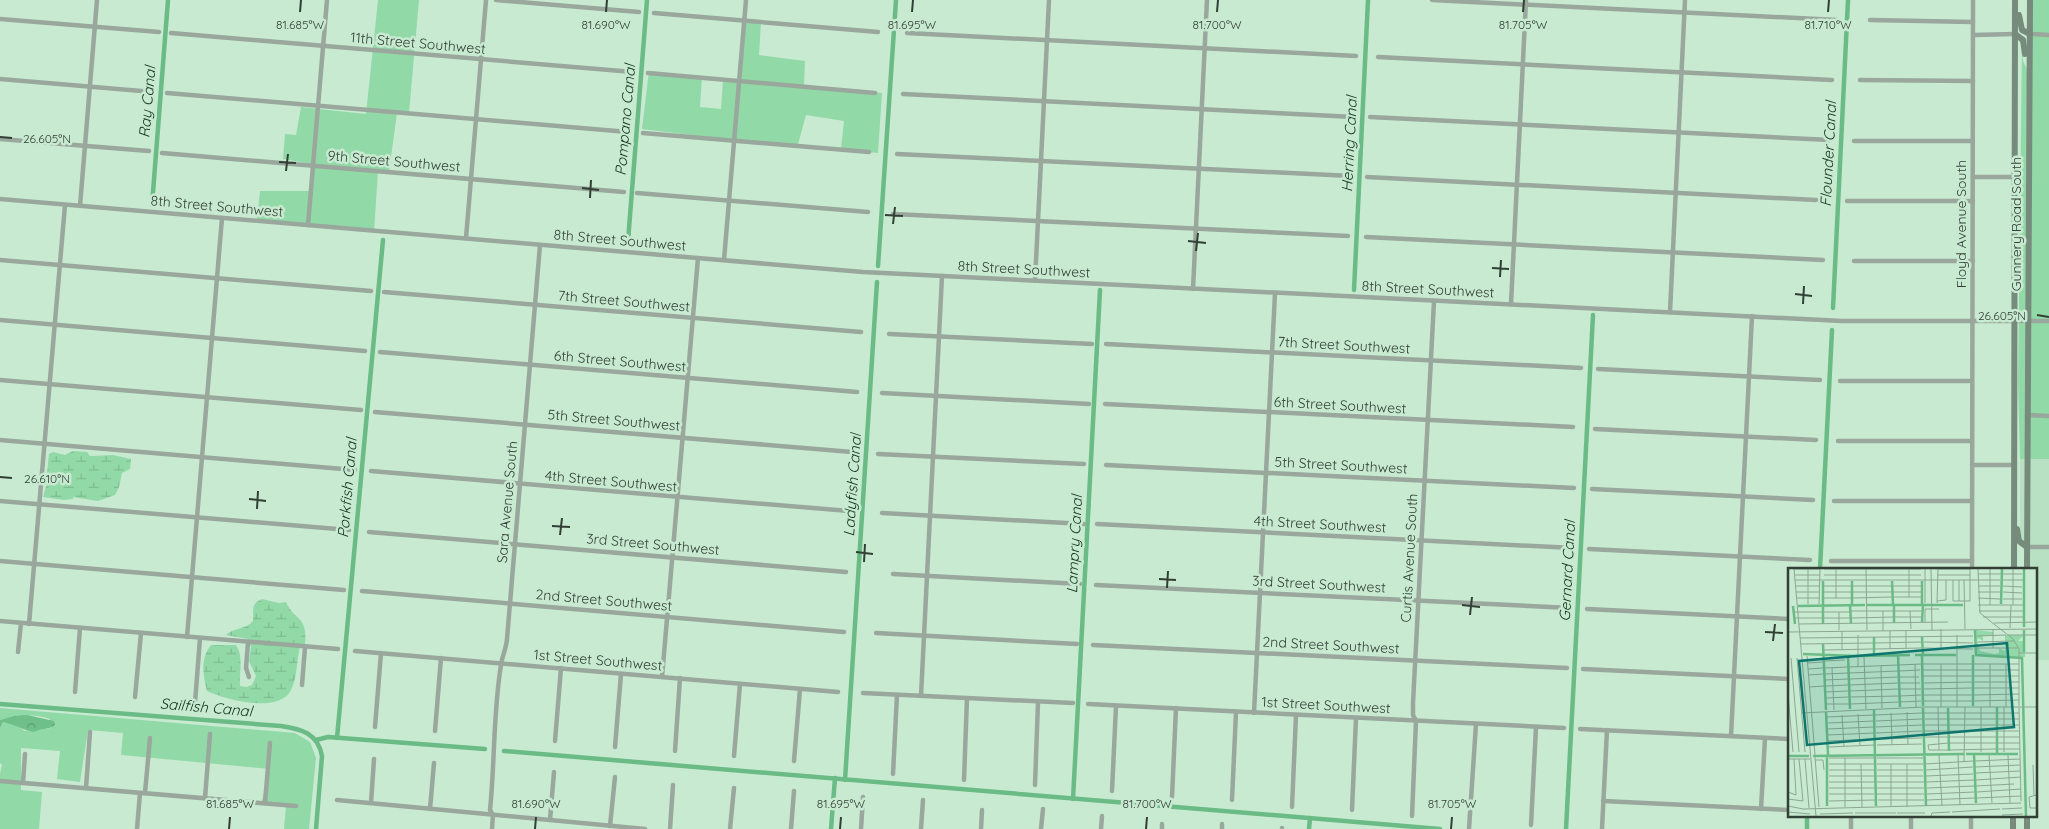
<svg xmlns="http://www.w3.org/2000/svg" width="2049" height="829" font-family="Quicksand,sans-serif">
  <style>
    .built { fill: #b8e1c3 }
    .grass { fill: #92d9a8 }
    .forest { fill: url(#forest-crowns) }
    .wetland { fill: url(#wetland-marsh) }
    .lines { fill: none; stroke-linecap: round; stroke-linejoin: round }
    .canal { stroke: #6bbb86; stroke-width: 4.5 }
    .street { stroke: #99a79c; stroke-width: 4.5 }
    .secondary { stroke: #768b7c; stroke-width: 6 }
    .ticks { fill: none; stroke: #313f35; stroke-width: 2 }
    .labels { text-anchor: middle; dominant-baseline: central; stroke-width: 5; stroke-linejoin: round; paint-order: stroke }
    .street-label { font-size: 14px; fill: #313f35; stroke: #c8ead1 }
    .water-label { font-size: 15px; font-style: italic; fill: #10331d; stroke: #c8ead1 }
    .inset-river { fill: none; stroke: #6bbb86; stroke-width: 2.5 }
    .inset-road { fill: none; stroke: #8ca693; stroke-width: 1 }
    .view { fill: #0f766e; fill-opacity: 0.15; stroke: #0f766e; stroke-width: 2.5 }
    .inset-edge { fill: none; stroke: #313f35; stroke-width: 2.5 }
    .ticks-label { font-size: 12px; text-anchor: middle; fill: #313f35; stroke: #c8ead1; stroke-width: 5; stroke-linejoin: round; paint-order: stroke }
  </style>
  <defs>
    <pattern id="forest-crowns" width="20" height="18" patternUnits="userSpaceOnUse" patternTransform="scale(1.25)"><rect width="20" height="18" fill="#6fbf89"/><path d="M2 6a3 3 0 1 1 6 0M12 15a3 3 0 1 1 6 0" fill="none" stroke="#5c9d71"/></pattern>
    <pattern id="wetland-marsh" width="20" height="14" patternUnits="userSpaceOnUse" patternTransform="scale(1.25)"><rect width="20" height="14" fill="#92d9a8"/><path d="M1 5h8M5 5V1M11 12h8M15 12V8" fill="none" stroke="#7ebb91"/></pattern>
  </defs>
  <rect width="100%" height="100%" fill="#c8ead1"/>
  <g class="built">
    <path d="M2020,459H2026L2025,544L2020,535Z"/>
    <path d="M2030,459H2049V660H2035V569H2029Z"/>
  </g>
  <g class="grass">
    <path d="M378,0H419L409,113H397L389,172L378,171L374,232L257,220L260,191H309L312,164L283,159L285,134L296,135L301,107L366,114Z"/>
    <path d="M2032,0H2049V459H2030Z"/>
    <path d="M744,19L761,22L759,55L805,61L804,85L882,93L878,153L841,149L844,121L806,115L797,148L642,129L649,71L702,77L700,107L721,109L723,80L739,82Z"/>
    <path d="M2022,46L2023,61L2027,69L2026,459H2020L2018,384Z"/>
    <path d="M0,708L295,733L310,742L316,758L309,829H284L286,806L262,801L270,769L121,755L123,733L88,730L80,782L57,779L60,751L21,748V790L42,792L39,829H0V774L2,765L0,763V728L3,722L15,724L25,731L51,728L50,719C30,713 19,716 0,720Z"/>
  </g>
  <path class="forest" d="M27,715L54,721L55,725C49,730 40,728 34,732C23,730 14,724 3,722L0,728V720L14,716Z"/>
  <g class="wetland">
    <path d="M73,451L87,452L90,456L113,455L131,459L130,469L122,473L119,487L115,495L98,501L73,497V499L64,500L43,497L47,483L46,481L49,454L53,452L65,455Z"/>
    <path d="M262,599L279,603L286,602C294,621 308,615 305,644H301C296,659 298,676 291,690C279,714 226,700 207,691C203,675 200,659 211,645H236C244,657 239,672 240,686L246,687L252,685L256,676L249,661L251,647L248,639L226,635C234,627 246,630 253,621C254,610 250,604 262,599Z"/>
  </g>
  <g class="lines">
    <g class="canal">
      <path d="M152,205L168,0"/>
      <path d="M628,241L647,0"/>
      <path d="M878,266L896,0"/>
      <path d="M1354,290L1368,0"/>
      <path d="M1833,308L1848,0"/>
      <path d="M1820,569L1832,330"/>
      <path d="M0,704L281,726C301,729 318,733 322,756L316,829"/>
      <path d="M337,738L383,240"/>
      <path d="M316,740L328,737L485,749"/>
      <path d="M504,751C816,775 1128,802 1440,829"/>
      <path d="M845,780L877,282"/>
      <path d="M1073,799L1100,290"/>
      <path d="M831,829L835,778"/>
      <path d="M1309,829L1310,818"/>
      <path d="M1566,829L1593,315"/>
      <path d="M1807,829V815"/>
    </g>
    <g class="street">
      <path d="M496,0L639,12"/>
      <path d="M1432,0L1837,20"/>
      <path d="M654,13L878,32"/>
      <path d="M0,19L159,32"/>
      <path d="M1870,20L1973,22"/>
      <path d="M171,33L633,72"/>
      <path d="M907,33L1356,56"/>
      <path d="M2030,34L2049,35"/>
      <path d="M1973,35L2015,34"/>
      <path d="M1378,57L1832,80"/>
      <path d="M648,73L875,93"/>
      <path d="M0,79L153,92"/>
      <path d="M1860,80L1973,81"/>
      <path d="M167,93L628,132"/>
      <path d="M903,94L1354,117"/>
      <path d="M1370,117L1830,140"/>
      <path d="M643,133L869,152"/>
      <path d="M0,139L149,151"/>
      <path d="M1854,141H1973"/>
      <path d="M162,153L624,192"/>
      <path d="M897,154L1351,176"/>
      <path d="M1367,177L1816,200"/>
      <path d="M1973,177H2015"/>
      <path d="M637,193L868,212"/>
      <path d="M0,199L863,272L1842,321H2049"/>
      <path d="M1847,201H1973"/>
      <path d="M80,206L97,0"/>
      <path d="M893,214L1348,236"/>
      <path d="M308,225L327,0"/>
      <path d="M1366,237L1823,260"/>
      <path d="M466,238L486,0"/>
      <path d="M0,260L371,291"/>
      <path d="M724,260L746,0"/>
      <path d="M1854,261H1973"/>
      <path d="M1035,281L1049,0"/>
      <path d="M1193,289L1207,0"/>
      <path d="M384,292L861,332"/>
      <path d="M1511,304L1526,0"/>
      <path d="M1670,312L1685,0"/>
      <path d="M0,320L365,351"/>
      <path d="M889,334L1092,344"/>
      <path d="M1106,344L1581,368"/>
      <path d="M380,352L857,392"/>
      <path d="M1598,369L1820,380"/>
      <path d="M0,380L361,410"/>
      <path d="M1840,381H1972"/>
      <path d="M882,393L1089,404"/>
      <path d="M1105,404L1573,427"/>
      <path d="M375,412L852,452"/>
      <path d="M2027,415L2049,416"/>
      <path d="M1595,429L1816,440"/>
      <path d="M0,440L355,470"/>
      <path d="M1838,441H1972"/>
      <path d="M878,454L1084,464"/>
      <path d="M1106,465L1574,488"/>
      <path d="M1972,465H2014"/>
      <path d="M371,471L849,511"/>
      <path d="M1592,489L1813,500"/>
      <path d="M0,501L349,530"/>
      <path d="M1834,501H1972"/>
      <path d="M882,513L1084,524"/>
      <path d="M1097,524L1573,548"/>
      <path d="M369,532L846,572"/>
      <path d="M2027,547H2049"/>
      <path d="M1589,549L1810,560"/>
      <path d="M0,561L344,590"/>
      <path d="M1831,561H1972"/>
      <path d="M1972,569L1973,0"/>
      <path d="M893,574L1080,584"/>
      <path d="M1096,585L1570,608"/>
      <path d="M362,591L844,632"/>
      <path d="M1587,609L1789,619"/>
      <path d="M0,621L338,649"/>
      <path d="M29,624L65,205"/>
      <path d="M876,633L1077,644"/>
      <path d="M187,637L222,218"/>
      <path d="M248,642L246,668L249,677"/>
      <path d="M1093,645L1567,668"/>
      <path d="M355,651L838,692"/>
      <path d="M18,652L21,623"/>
      <path d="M1583,669L1789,679"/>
      <path d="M662,677L698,258"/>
      <path d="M302,685L305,647"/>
      <path d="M75,692L80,628"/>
      <path d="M863,693L1073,703"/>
      <path d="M921,696L942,276"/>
      <path d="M135,697L141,633"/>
      <path d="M195,703L200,638"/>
      <path d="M1088,704L1564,728"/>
      <path d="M1254,713L1275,293"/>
      <path d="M375,727L381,653"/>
      <path d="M1580,729L1789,739"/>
      <path d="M435,731L441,658"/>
      <path d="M1731,736L1752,316"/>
      <path d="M555,741L561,668"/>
      <path d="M615,747L621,674"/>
      <path d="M675,751L680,678"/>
      <path d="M734,756L740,684"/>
      <path d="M794,761L800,689"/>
      <path d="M893,774L897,695"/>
      <path d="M964,780L967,698"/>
      <path d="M0,781L296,806"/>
      <path d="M23,783L25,754"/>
      <path d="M1035,785L1038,702"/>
      <path d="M86,788L90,732"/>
      <path d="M1112,791L1116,706"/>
      <path d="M145,793L150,738"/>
      <path d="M1172,797L1176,708"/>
      <path d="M205,798L210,734"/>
      <path d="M337,800L645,829"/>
      <path d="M1232,800L1236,712"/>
      <path d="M1603,801L1789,810"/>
      <path d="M265,803L270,743"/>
      <path d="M371,803L374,759"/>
      <path d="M1292,807L1296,715"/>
      <path d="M430,809L434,763"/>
      <path d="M1761,809L1765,738"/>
      <path d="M1352,810L1356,718"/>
      <path d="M1971,815V829"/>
      <path d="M1412,816L1416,721L1413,715V703L1434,301"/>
      <path d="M550,820L554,772"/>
      <path d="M1531,825L1536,727"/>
      <path d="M610,826L615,777"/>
      <path d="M137,829L140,793"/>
      <path d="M492,829L493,815L490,810C495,762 493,713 501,665C502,656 506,650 507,639L540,245"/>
      <path d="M670,829L673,785"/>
      <path d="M730,829L734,788"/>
      <path d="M791,829L794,791"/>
      <path d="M861,829L863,797"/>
      <path d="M921,829L923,800"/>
      <path d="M981,829L982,810"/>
      <path d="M1041,829L1043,809"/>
      <path d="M1101,829L1102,816"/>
      <path d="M1162,829V824"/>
      <path d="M1222,829V824"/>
      <path d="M1282,829V828"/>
      <path d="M1469,829L1476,724"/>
      <path d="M1602,829L1607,730"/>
      <path d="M1851,829V815"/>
      <path d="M1911,829V815"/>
    </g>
    <g class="secondary">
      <path d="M2019,15L2022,30L2030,34"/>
      <path d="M2015,34L2023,40L2025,54"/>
      <path d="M2017,529L2019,541L2027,547"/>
      <path d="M2014,569L2015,0"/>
      <path d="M2027,569L2030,0"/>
      <path d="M2013,815V829"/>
      <path d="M2027,815V829"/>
    </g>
  </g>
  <path class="ticks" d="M300,12L301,0M606,12L607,0M912,12L913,0M1217,12L1218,0M1523,12L1524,0M1828,12L1829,0M0,137L12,138M279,162L296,163M286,171L288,154M582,188L599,190M590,198L591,180M885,215L903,216M893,224L895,207M1188,241L1206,243M1196,251L1198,233M1492,268L1509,269M1500,277L1501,260M1795,294L1812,296M1803,304L1804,286M2037,315L2049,317M0,477L12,478M249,499L266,501M257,509L258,491M552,526L570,527M560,535L562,518M856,552L873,554M864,562L865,544M1159,579L1176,580M1167,588L1168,571M1462,605L1480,607M1470,615L1472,597M1765,632L1783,633M1773,641L1775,624M229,829L230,817M535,829L536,817M840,829L841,817M1146,829L1147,817M1451,829L1452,817"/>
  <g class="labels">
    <g class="street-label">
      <text transform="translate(418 43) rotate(5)">11th Street Southwest</text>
      <text transform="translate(394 161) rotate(5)">9th Street Southwest</text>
      <text transform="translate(217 206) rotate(5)">8th Street Southwest</text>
      <text transform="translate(1961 224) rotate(-90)">Floyd Avenue South</text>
      <text transform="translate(2016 224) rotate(-90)">Gunnery Road South</text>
      <text transform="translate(620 240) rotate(5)">8th Street Southwest</text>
      <text transform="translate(1024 269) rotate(3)">8th Street Southwest</text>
      <text transform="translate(1428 289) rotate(3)">8th Street Southwest</text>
      <text transform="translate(624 301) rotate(5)">7th Street Southwest</text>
      <text transform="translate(1344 345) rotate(3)">7th Street Southwest</text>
      <text transform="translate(620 361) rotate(5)">6th Street Southwest</text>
      <text transform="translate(1340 405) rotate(3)">6th Street Southwest</text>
      <text transform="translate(614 420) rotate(5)">5th Street Southwest</text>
      <text transform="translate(1341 465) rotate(3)">5th Street Southwest</text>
      <text transform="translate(611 481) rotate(5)">4th Street Southwest</text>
      <text transform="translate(507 502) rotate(-85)">Sara Avenue South</text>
      <text transform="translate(1320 524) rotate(3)">4th Street Southwest</text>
      <text transform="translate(653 544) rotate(5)">3rd Street Southwest</text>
      <text transform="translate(1409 558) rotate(-87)">Curtis Avenue South</text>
      <text transform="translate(1319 584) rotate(3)">3rd Street Southwest</text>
      <text transform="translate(604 600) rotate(5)">2nd Street Southwest</text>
      <text transform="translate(1331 645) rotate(3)">2nd Street Southwest</text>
      <text transform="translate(598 660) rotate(5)">1st Street Southwest</text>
      <text transform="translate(1326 705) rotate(3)">1st Street Southwest</text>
    </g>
    <g class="water-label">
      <text transform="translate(147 102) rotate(-85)">Ray Canal</text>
      <text transform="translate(625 120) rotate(-85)">Pompano Canal</text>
      <text transform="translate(1349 144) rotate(-87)">Herring Canal</text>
      <text transform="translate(1828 154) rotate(-87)">Flounder Canal</text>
      <text transform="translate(852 485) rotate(-86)">Ladyfish Canal</text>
      <text transform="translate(347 488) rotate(-85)">Porkfish Canal</text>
      <text transform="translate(1074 544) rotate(-87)">Lampry Canal</text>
      <text transform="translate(1567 571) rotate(-87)">Gernard Canal</text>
      <text transform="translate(206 707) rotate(5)">Sailfish Canal</text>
    </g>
  </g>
  <g transform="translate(1788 568)">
    <rect width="249" height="249" fill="#c8ead1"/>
    <path d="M188,62L205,64V67L195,68V73L190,70L189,73L192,83L207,86L211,85V80L217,83V67H236L230,73H237V89L189,87Z" fill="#92d9a8"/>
    <path class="inset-river" d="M236,1V59M64,13V37M104,13L105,37M213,36L214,1M62,37L63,55M79,37H175M106,37V55M134,37V13M5,38L7,56M10,38L77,37M134,54L135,37M35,56V13M187,62L188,87L234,90L238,248M236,62V84M86,69V88M134,69L135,87M35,76L38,142M15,86L69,88M110,87L112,139M127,87H168M134,87L135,138M60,88L62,141M71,88L122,87M185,138V87M209,139V186M135,140L138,238M160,140L161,183M86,142L88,238M38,144L40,187M178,186H230M186,186L188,235M39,187V238M0,188H21M25,188L176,186"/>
    <path class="inset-road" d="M6,1H32L31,36M6,1L28,248M36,1H133M48,1V30M78,1L79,62M121,1V29M143,1L144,62M150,1H182M190,1L192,45L225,71L231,81V138M190,6H213M215,6H234M7,7H32M36,7H133M149,7H182M7,12H190M165,12V33H182V1M176,12L177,61M190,12H212M215,12H235M8,18H32M36,18H63M65,18H104M105,18H133M190,18H212M215,18L234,19M8,24H32M36,24H63M64,24H104M105,24H133M190,24H212M215,24L234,25M105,29H133M9,30H32M36,30H63M64,30L104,29M190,30L212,31M215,31H234M149,33L158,32V12M171,33V12M137,35V1M149,35L150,1M20,36V1M190,37H235M202,37V1M225,37V1M63,43H106M95,43V63M107,43H134M122,43L123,61M191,43H235M6,44H34M35,44H62M51,44V62M107,49H134M195,49H235M7,50H34M35,50H62M63,50L106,49M137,55V41H151M206,55L249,54M11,56L160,54M222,60L223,37M205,61V80M118,62V81M54,63V81M102,63V81M0,64L249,61M70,67V99M169,67V139M220,67H249M189,68L218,67M12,70L185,68M136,74L185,75M189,74L226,73M87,75L133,74M13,76L85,75M136,80L185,81M189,80H230M87,81L133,80M153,81V61M36,82L85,81M231,85H249M19,88L27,187M76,89L78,141M3,90L11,184M9,90L17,184M37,93L57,92M19,95L35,94M127,96L128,139M135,96H184M153,96V139M186,96H231M202,96V139M218,96V139M249,96V129M111,97L133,96M93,98L94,140M61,99L110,97M37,100L60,99M44,100L46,142M20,101L35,100M135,102H184M186,102H231M111,103L132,102M61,105L110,103M37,106L60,105M20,107L35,106M135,108H184M186,108H231M112,109H131M62,111L110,109M37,112L60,111M186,114H231M112,115H132M136,115L184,114M62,117L110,115M38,118L60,117M21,119L36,118M186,120H231M112,121H133M136,121L184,120M62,123L110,121M38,124L60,123M0,126L5,184M136,127H184M186,127L231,126M112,128L133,127M63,129L111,128M38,130L61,129M136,133H185M186,133L231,132M112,134L133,133M38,136H61M63,136L111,134M150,139L151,182M193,139V184M216,139V184M231,139L233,233M119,144L120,176M13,145L136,139H249M103,145L104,177M136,145H160M161,145H208M210,145H231M70,146L72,178M54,147L56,179M87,147L134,145M39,149L86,147M137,151H160M161,151H208M210,151H231M88,153L134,151M40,155L86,153M137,157H160M161,157H208M210,157H231M88,159L134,157M39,161L86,159M137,163H160M161,163H208M210,163H231M88,165L134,163M40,167L86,165M137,169H160M161,169H208M210,169H232M88,171L134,170M40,173L86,171M160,175L140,177L141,182H160M161,175H208M210,175H232M89,177L134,176M40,179L87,177M210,181H232M162,182L208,181M151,187L154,238M170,187L172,237M201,187L204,235M220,187L222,235M27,189L31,239M41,190H87M57,190V239M89,190H135M0,191H22M17,191L21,240M27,192H35L36,202M187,193L232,191M176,194L177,139M41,196H87M73,196L74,239M89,196H135M103,196V239M119,196V239M137,196L185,193M245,197L246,228M187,199L232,197M41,202H87M89,202H135M138,202L185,199M188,205L232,203M41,208H87M89,208H135M138,208L185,206M188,212L233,209M41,214H87M89,214H136M138,214L186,212M188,218L226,216M41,220H87M89,220H136M139,220L186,218M0,224L8,227L6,191M189,224L233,221M41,226H86M89,226H136M139,226L186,224M249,227L241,229L242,240H249M189,230L233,228M0,231L15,233L11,191M90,232H136M139,232L187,230M41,233L87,232M0,238L15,241M15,241L233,235M214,241L234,240M0,244L22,246M164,244L212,241M67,245H108M109,245H137M32,246L65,245M214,247L235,246M143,248L144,245L162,244"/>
    <path class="view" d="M219,75L226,159L19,177L11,93Z"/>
    <rect width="249" height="249" class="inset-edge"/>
  </g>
  <g class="ticks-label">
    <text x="300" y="29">81.685°W</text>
    <text x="606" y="29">81.690°W</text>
    <text x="912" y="29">81.695°W</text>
    <text x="1217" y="29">81.700°W</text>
    <text x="1523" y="29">81.705°W</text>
    <text x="1828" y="29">81.710°W</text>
    <text x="47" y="143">26.605°N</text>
    <text x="2002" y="320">26.605°N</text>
    <text x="47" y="483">26.610°N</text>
    <text x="230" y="808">81.685°W</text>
    <text x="536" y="808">81.690°W</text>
    <text x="841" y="808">81.695°W</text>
    <text x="1147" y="808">81.700°W</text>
    <text x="1452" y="808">81.705°W</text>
  </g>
</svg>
